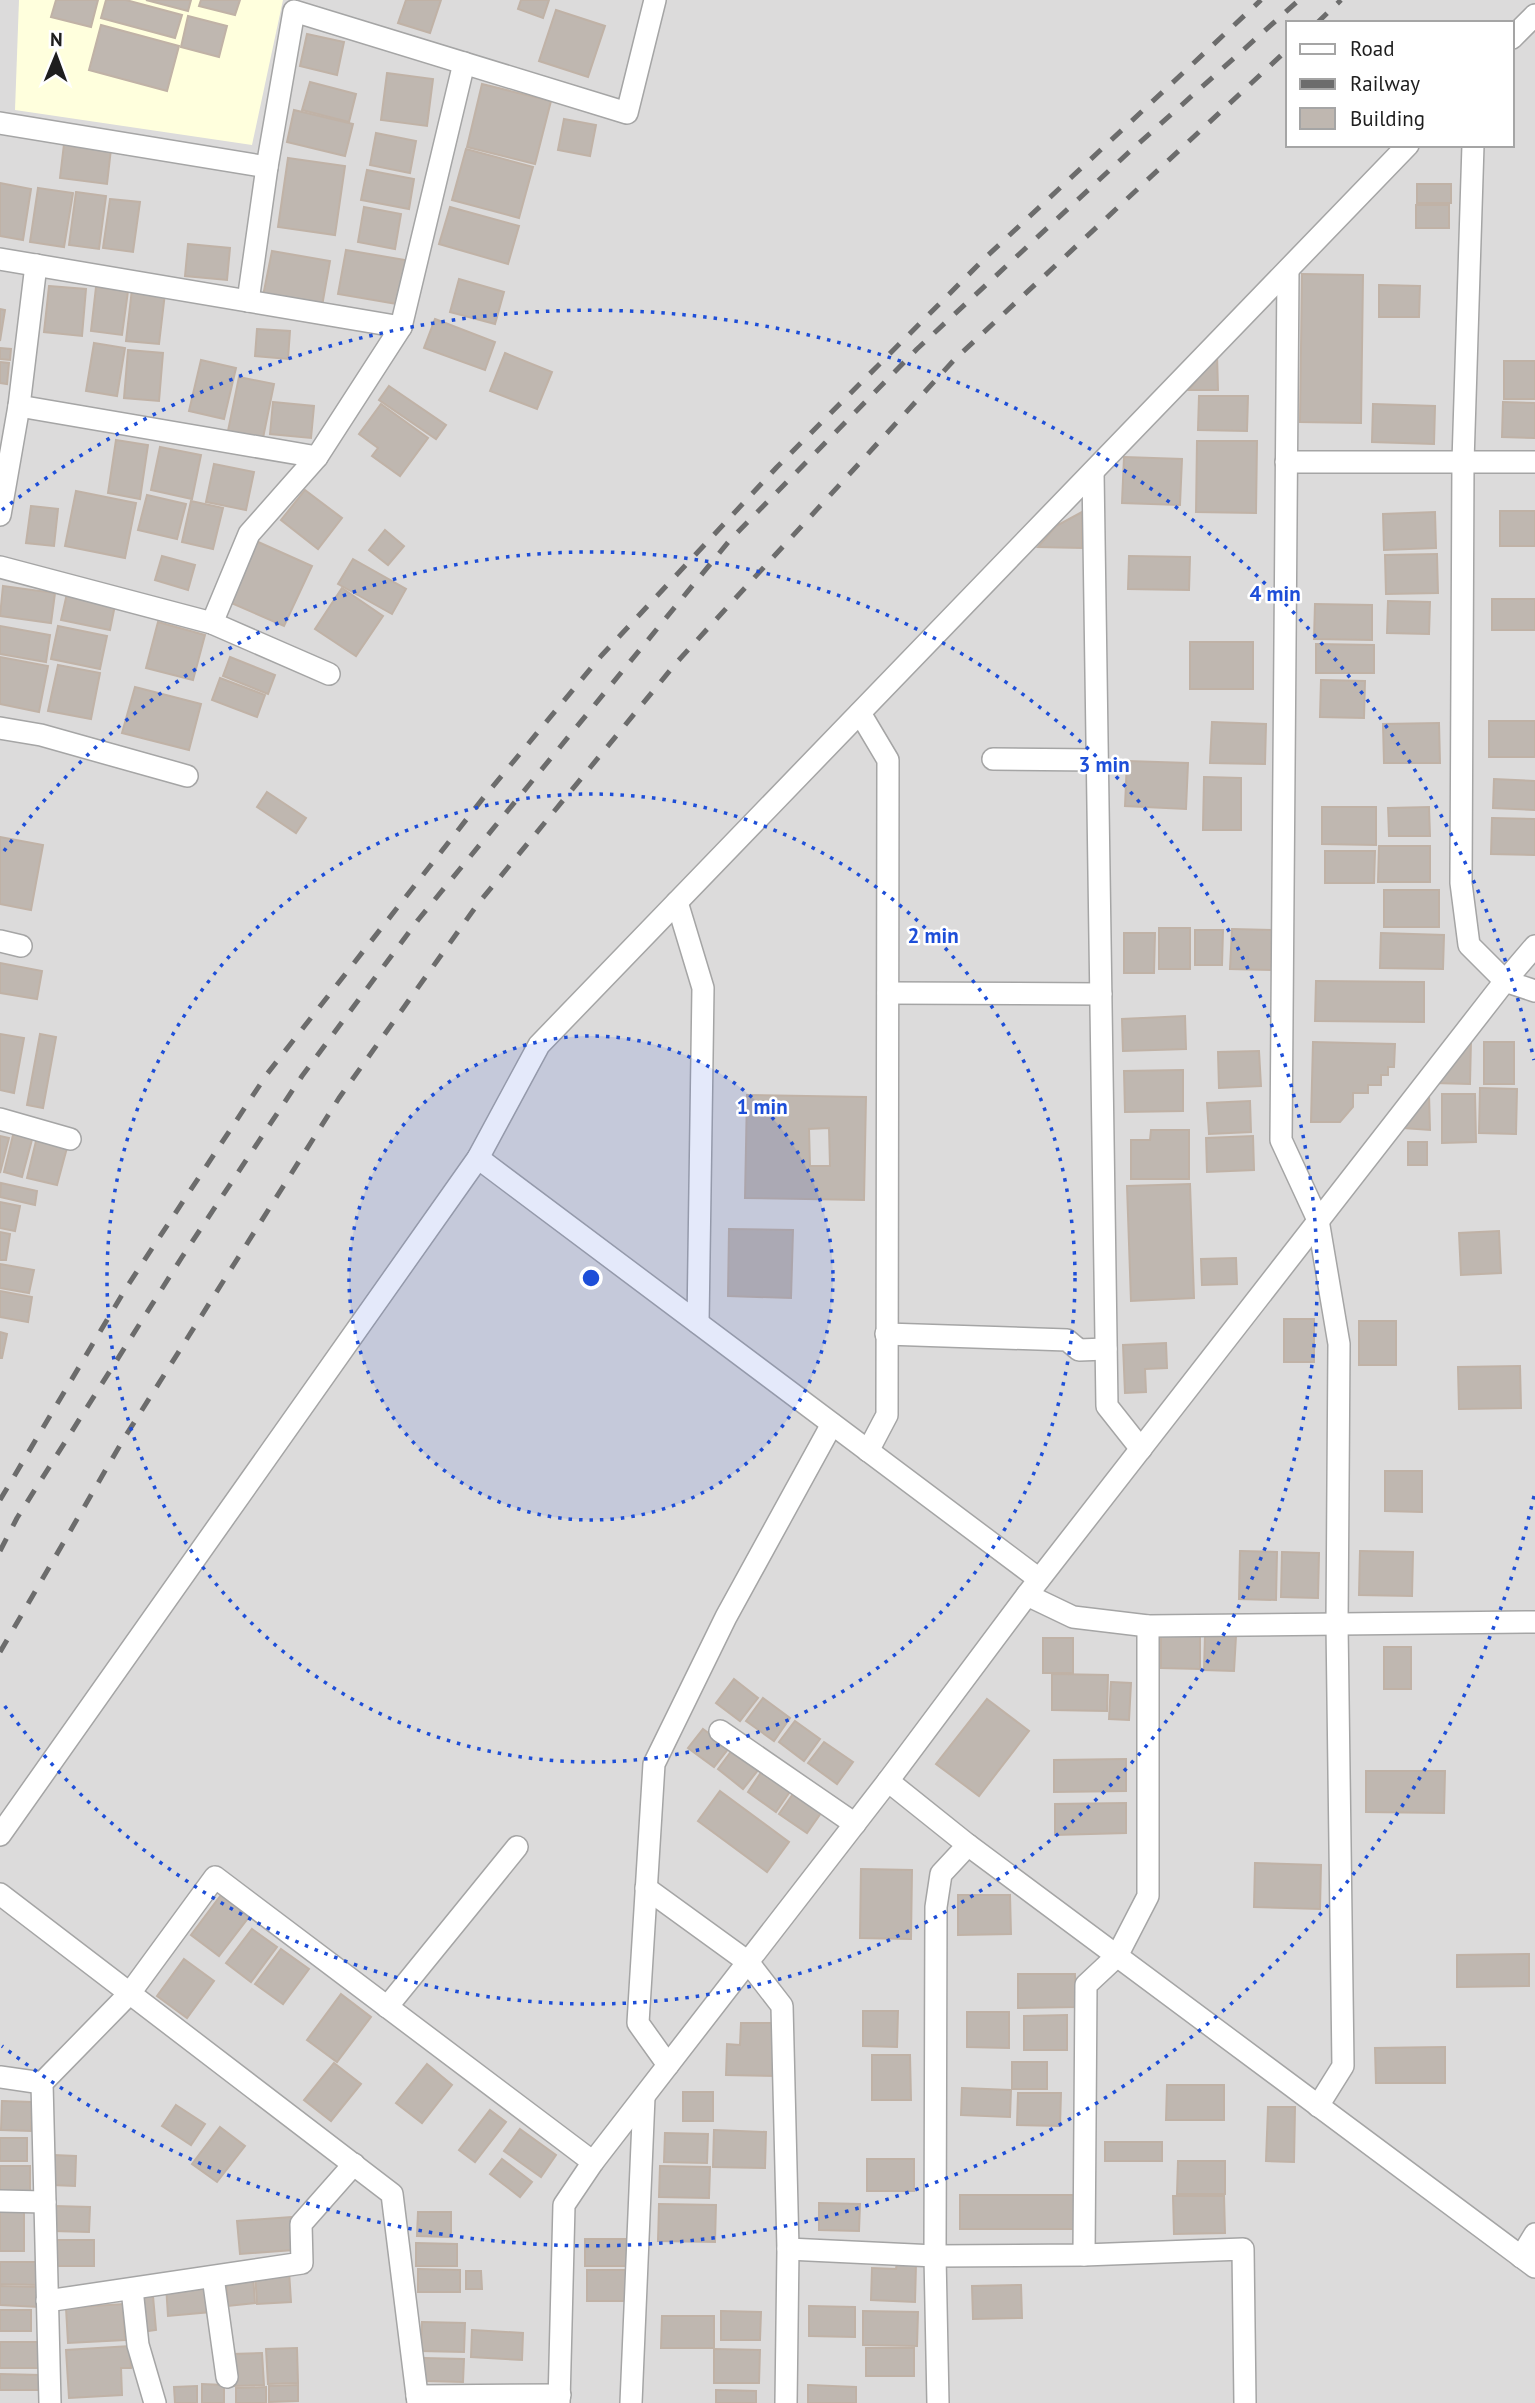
<svg xmlns="http://www.w3.org/2000/svg" width="1535" height="2403" font-family="'PT Sans',sans-serif">
  <style>
    .residential { fill: #dcdbdb; fill-rule: evenodd }
    .education { fill: #ffd }
    .building { fill: #bfb7b0; stroke: #c0b2a6; stroke-width: 2; fill-rule: evenodd }
    .lines { fill: none; stroke-linecap: round; stroke-linejoin: round }
    .minor-casing { stroke: #a5a5a5; stroke-width: 24 }
    .minor { stroke: #fff; stroke-width: 21 }
    .rail { stroke: #6c6c6c; stroke-width: 5; stroke-dasharray: 14 14; stroke-linecap: butt }
    .ring { fill: none; stroke: #1d4ed8; stroke-width: 3.5; stroke-dasharray: 3.5 7 }
    .centre { fill: #1d4ed8; stroke: #fff; stroke-width: 3.5 }
    .ring-label { font-size: 21px; text-anchor: middle; font-weight: bold; fill: #1d4ed8; stroke: #fff; stroke-width: 5; stroke-linejoin: round; paint-order: stroke }
  </style>
  <rect width="100%" height="100%" fill="#efebe4"/>
  <path class="residential" d="M0,0H1535V2403H0ZM1288,23H1512V145H1288Z"/>
  <path class="education" d="M19,0H283L252,145L15,110Z"/>
  <g class="building">
    <path d="M56,0H98L91,27L51,17Z"/>
    <path d="M106,0H126L182,15L175,38L101,18Z"/>
    <path d="M146,0H191L188,11Z"/>
    <path d="M201,0H240L235,15L199,6Z"/>
    <path d="M406,0H441L430,33L398,23Z"/>
    <path d="M521,0H549L543,18L518,9Z"/>
    <path d="M556,10L605,26L588,77L539,61Z"/>
    <path d="M188,16L227,26L219,57L181,47Z"/>
    <path d="M101,25L179,46L167,91L89,70Z"/>
    <path d="M307,34L344,42L337,75L300,66Z"/>
    <path d="M387,73L433,79L427,126L381,120Z"/>
    <path d="M310,82L356,94L349,122L302,110Z"/>
    <path d="M482,84L551,101L535,164L467,147Z"/>
    <path d="M294,110L353,124L345,156L287,142Z"/>
    <path d="M564,119L596,125L590,156L558,150Z"/>
    <path d="M376,133L416,141L410,173L370,165Z"/>
    <path d="M64,144L111,149L107,184L60,178Z"/>
    <path d="M466,149L533,167L519,218L452,200Z"/>
    <path d="M288,158L345,166L335,235L278,227Z"/>
    <path d="M367,170L414,179L409,209L361,200Z"/>
    <path d="M0,183L31,189L23,240L0,236Z"/>
    <rect x="1417" y="184" width="34" height="19"/>
    <path d="M38,188L73,193L64,247L30,242Z"/>
    <path d="M76,192L106,196L99,249L69,245Z"/>
    <path d="M110,199L140,202L133,252L103,248Z"/>
    <rect x="1416" y="205" width="33" height="23"/>
    <path d="M364,207L401,214L395,249L358,242Z"/>
    <path d="M450,207L519,226L508,264L439,244Z"/>
    <path d="M188,244L230,248L227,280L185,276Z"/>
    <path d="M346,250L411,261L403,305L338,294Z"/>
    <path d="M272,251L330,261L322,306L263,296Z"/>
    <path d="M1302,274L1363,275L1361,423L1300,422Z"/>
    <path d="M459,279L504,292L495,324L450,312Z"/>
    <path d="M1379,285L1420,286L1419,317H1379Z"/>
    <path d="M49,286L86,289L82,336L44,332Z"/>
    <path d="M96,287L128,291L122,335L91,331Z"/>
    <path d="M132,289L165,293L159,344L126,341Z"/>
    <path d="M0,309L5,310L0,341Z"/>
    <path d="M435,319L495,342L485,370L424,348Z"/>
    <path d="M257,329L290,331L288,359L255,356Z"/>
    <path d="M94,343L125,348L117,396L86,391Z"/>
    <path d="M0,348L11,349L10,360L0,359Z"/>
    <path d="M128,350L163,353L159,401L124,398Z"/>
    <path d="M505,353L552,372L537,409L490,391Z"/>
    <path d="M1217,354L1218,390H1189Z"/>
    <path d="M201,360L236,368L224,419L189,411Z"/>
    <rect x="1504" y="361" width="31" height="38"/>
    <path d="M0,362L9,363L7,384L0,383Z"/>
    <path d="M239,377L274,384L263,438L228,431Z"/>
    <path d="M389,386L446,425L436,439L379,400Z"/>
    <path d="M1199,396H1248L1247,431L1198,430Z"/>
    <path d="M273,402L314,406L311,438L270,434Z"/>
    <path d="M1503,402L1535,403V438L1502,437Z"/>
    <path d="M381,404L428,438L400,476L372,456L378,448L359,434Z"/>
    <path d="M1373,404L1435,406L1434,444L1372,442Z"/>
    <path d="M116,440L148,445L140,499L108,493Z"/>
    <path d="M1197,441H1257L1256,513L1196,512Z"/>
    <path d="M160,447L201,455L192,499L151,490Z"/>
    <path d="M1124,457L1182,459L1180,505L1122,503Z"/>
    <path d="M214,464L254,472L246,510L206,502Z"/>
    <path d="M305,490L342,518L318,549L281,520Z"/>
    <path d="M76,491L136,503L125,558L65,546Z"/>
    <path d="M147,495L186,504L177,539L138,530Z"/>
    <path d="M191,501L223,508L213,549L182,542Z"/>
    <path d="M31,506L58,509L54,546L26,543Z"/>
    <rect x="1500" y="511" width="35" height="35"/>
    <path d="M1082,512V548L1038,547L1056,526Z"/>
    <path d="M1435,512L1436,548L1384,550L1383,514Z"/>
    <path d="M385,530L404,546L388,565L369,550Z"/>
    <path d="M256,541L312,566L284,626L229,602Z"/>
    <path d="M1437,554L1438,593L1386,594L1385,555Z"/>
    <path d="M162,556L195,565L188,590L155,580Z"/>
    <path d="M1129,556L1190,557L1189,590L1128,589Z"/>
    <path d="M353,559L406,589L392,614L338,584Z"/>
    <path d="M3,586L55,593L51,623L0,616Z"/>
    <path d="M342,588L383,616L356,656L315,629Z"/>
    <path d="M68,589L116,600L110,630L61,620Z"/>
    <rect x="1492" y="599" width="43" height="31"/>
    <path d="M1388,601L1430,602L1429,634L1387,633Z"/>
    <path d="M1315,604L1372,605V640L1314,639Z"/>
    <path d="M158,622L205,635L193,680L146,668Z"/>
    <path d="M0,626L50,635L46,662L0,654Z"/>
    <path d="M58,626L107,636L100,669L51,659Z"/>
    <rect x="1190" y="642" width="63" height="47"/>
    <path d="M1316,644L1374,645V673H1316Z"/>
    <path d="M0,657L48,666L39,712L0,704Z"/>
    <path d="M230,657L275,675L268,694L223,676Z"/>
    <path d="M58,665L100,673L91,719L48,711Z"/>
    <path d="M220,678L265,695L257,717L212,700Z"/>
    <path d="M1321,680L1365,681L1364,718L1320,717Z"/>
    <path d="M135,687L201,704L189,750L122,733Z"/>
    <rect x="1489" y="721" width="46" height="36"/>
    <path d="M1212,722L1266,724L1265,764L1210,763Z"/>
    <path d="M1439,723L1440,763H1384L1383,724Z"/>
    <path d="M1127,761L1188,763L1186,809L1125,806Z"/>
    <path d="M1204,777L1241,778V830H1203Z"/>
    <path d="M1494,779L1535,781V810L1493,808Z"/>
    <path d="M267,792L306,818L296,833L257,807Z"/>
    <path d="M1322,807H1376V845L1322,844Z"/>
    <path d="M1429,807L1430,836H1389L1388,808Z"/>
    <path d="M1492,818L1535,819V855L1491,854Z"/>
    <path d="M0,837L43,845L31,910L0,904Z"/>
    <path d="M1379,846H1430V882H1378Z"/>
    <path d="M1325,851H1375L1374,883H1325Z"/>
    <rect x="1384" y="890" width="55" height="37"/>
    <rect x="1159" y="928" width="31" height="41"/>
    <path d="M1232,929L1272,930L1271,970L1230,969Z"/>
    <path d="M1195,930H1223L1222,965H1195Z"/>
    <path d="M1124,933H1155L1154,973H1124Z"/>
    <path d="M1381,933L1444,935L1443,969L1380,968Z"/>
    <path d="M0,963L42,971L37,999L0,993Z"/>
    <path d="M1316,981L1424,982V1022L1315,1021Z"/>
    <path d="M1185,1016L1186,1049L1123,1051L1122,1019Z"/>
    <path d="M0,1034L24,1038L14,1093L0,1090Z"/>
    <path d="M40,1034L56,1037L43,1108L27,1105Z"/>
    <path d="M1471,1040L1470,1084L1435,1083Z"/>
    <path d="M1313,1042L1395,1044L1394,1067H1388V1075H1381V1085H1368V1093H1353V1107L1340,1122H1311Z"/>
    <rect x="1484" y="1042" width="30" height="42"/>
    <path d="M1259,1051L1261,1086L1219,1088L1218,1052Z"/>
    <path d="M1183,1070V1111L1125,1112L1124,1071Z"/>
    <path d="M1480,1088L1517,1089L1516,1134L1479,1133Z"/>
    <path d="M1429,1094L1430,1130L1401,1128Z"/>
    <path d="M1442,1094H1475L1476,1142L1442,1143Z"/>
    <path d="M747,1095L866,1097L864,1200L745,1198ZM829,1128L830,1166H810L809,1129Z"/>
    <path d="M1250,1101L1251,1132L1209,1134L1207,1103Z"/>
    <path d="M1151,1130H1189V1179H1131V1140H1150Z"/>
    <path d="M14,1131L33,1136L22,1177L4,1172Z"/>
    <path d="M0,1136L9,1138L0,1173Z"/>
    <path d="M1253,1136L1254,1170L1207,1172L1206,1138Z"/>
    <path d="M37,1137L68,1144L57,1185L27,1178Z"/>
    <rect x="1408" y="1142" width="19" height="23"/>
    <path d="M1,1183L37,1191L35,1205L0,1197Z"/>
    <path d="M1190,1184L1194,1298L1131,1301L1127,1186Z"/>
    <path d="M0,1202L20,1206L15,1231L0,1228Z"/>
    <path d="M729,1229L793,1230L791,1298L728,1296Z"/>
    <path d="M1499,1231L1501,1273L1461,1275L1459,1233Z"/>
    <path d="M0,1232L10,1234L6,1260H0Z"/>
    <path d="M1236,1258L1237,1284L1202,1285L1201,1259Z"/>
    <path d="M0,1264L34,1270L29,1293L0,1288Z"/>
    <path d="M0,1291L32,1297L28,1322L0,1317Z"/>
    <rect x="1284" y="1319" width="30" height="43"/>
    <rect x="1359" y="1321" width="37" height="44"/>
    <path d="M0,1332L7,1334L2,1358H0Z"/>
    <path d="M1166,1343L1167,1368L1145,1369L1146,1392L1125,1393L1123,1345Z"/>
    <path d="M1520,1366L1521,1408L1459,1409L1458,1367Z"/>
    <path d="M1385,1471H1422V1512L1385,1511Z"/>
    <path d="M1240,1551L1277,1552L1276,1600L1239,1599Z"/>
    <path d="M1360,1551L1413,1552L1412,1596L1359,1595Z"/>
    <path d="M1282,1552L1319,1553L1318,1598L1281,1597Z"/>
    <path d="M1161,1635L1200,1636V1669L1161,1668Z"/>
    <path d="M1205,1635L1236,1636L1234,1671L1204,1670Z"/>
    <rect x="1043" y="1638" width="30" height="35"/>
    <rect x="1384" y="1647" width="27" height="42"/>
    <path d="M1052,1674L1108,1675L1107,1711L1052,1710Z"/>
    <path d="M734,1679L758,1698L740,1721L716,1703Z"/>
    <path d="M1111,1682L1131,1683L1129,1720L1109,1719Z"/>
    <path d="M763,1698L790,1718L774,1741L746,1721Z"/>
    <path d="M987,1699L1029,1731L979,1796L936,1764Z"/>
    <path d="M795,1721L820,1739L804,1761L779,1742Z"/>
    <path d="M703,1729L729,1748L714,1767L688,1748Z"/>
    <path d="M824,1742L853,1762L837,1784L808,1763Z"/>
    <path d="M733,1749L759,1769L743,1789L718,1769Z"/>
    <path d="M1126,1759V1791L1054,1792V1760Z"/>
    <path d="M762,1771L791,1790L776,1812L748,1792Z"/>
    <path d="M1366,1771H1445L1444,1813L1366,1812Z"/>
    <path d="M720,1791L789,1842L767,1872L698,1821Z"/>
    <path d="M793,1794L821,1813L807,1833L779,1814Z"/>
    <path d="M1126,1803V1833L1055,1835V1804Z"/>
    <path d="M1255,1863L1321,1865L1320,1909L1254,1907Z"/>
    <path d="M861,1869L912,1870L911,1939L860,1938Z"/>
    <path d="M221,1895L249,1917L219,1956L191,1935Z"/>
    <path d="M958,1895H1010L1011,1934L958,1935Z"/>
    <path d="M252,1929L277,1947L251,1982L226,1963Z"/>
    <path d="M281,1949L309,1969L283,2004L255,1984Z"/>
    <path d="M1529,1954V1986L1457,1987V1955Z"/>
    <path d="M184,1959L214,1981L187,2018L157,1996Z"/>
    <path d="M1018,1974H1075L1076,2007L1018,2008Z"/>
    <path d="M341,1994L371,2017L337,2062L307,2040Z"/>
    <path d="M863,2011H898L897,2047L863,2046Z"/>
    <path d="M967,2012H1009V2048L967,2047Z"/>
    <path d="M1067,2015V2050H1024V2016Z"/>
    <path d="M741,2023H780L779,2076L726,2075L727,2044L740,2045Z"/>
    <path d="M1445,2047V2083H1376L1375,2048Z"/>
    <path d="M872,2055H910L911,2100H872Z"/>
    <rect x="1012" y="2062" width="35" height="27"/>
    <path d="M334,2063L361,2084L331,2121L304,2100Z"/>
    <path d="M427,2064L452,2085L422,2123L396,2103Z"/>
    <path d="M1167,2085H1224V2120H1166Z"/>
    <path d="M962,2088L1011,2090L1010,2117L961,2115Z"/>
    <rect x="683" y="2092" width="30" height="29"/>
    <path d="M1018,2093H1061L1060,2126L1017,2125Z"/>
    <path d="M2,2101L32,2102L31,2131L1,2130Z"/>
    <path d="M176,2105L205,2124L191,2145L162,2126Z"/>
    <path d="M1268,2107H1295L1294,2162L1266,2161Z"/>
    <path d="M490,2110L506,2122L475,2162L459,2150Z"/>
    <path d="M220,2127L245,2146L217,2182L192,2164Z"/>
    <path d="M520,2129L556,2155L541,2177L504,2151Z"/>
    <path d="M714,2130L766,2132L765,2168L713,2167Z"/>
    <path d="M665,2133L708,2134L707,2163L664,2162Z"/>
    <rect x="0" y="2138" width="27" height="23"/>
    <rect x="1105" y="2142" width="57" height="19"/>
    <path d="M53,2155L76,2156L75,2186L52,2185Z"/>
    <path d="M502,2159L532,2182L520,2197L490,2174Z"/>
    <rect x="867" y="2159" width="47" height="32"/>
    <path d="M1178,2161H1225V2194H1177Z"/>
    <rect x="0" y="2166" width="30" height="29"/>
    <path d="M660,2166L710,2167L709,2198L659,2197Z"/>
    <rect x="960" y="2195" width="118" height="34"/>
    <path d="M1173,2196H1224L1225,2233L1174,2234Z"/>
    <path d="M819,2203L860,2204L859,2231L819,2230Z"/>
    <rect x="0" y="2204" width="24" height="47"/>
    <path d="M659,2204L716,2205L715,2242L658,2241Z"/>
    <path d="M54,2206L90,2207L89,2232L53,2231Z"/>
    <path d="M418,2212H451V2237L417,2236Z"/>
    <path d="M291,2217L293,2250L240,2254L237,2221Z"/>
    <path d="M585,2239H629L628,2266H585Z"/>
    <rect x="57" y="2240" width="37" height="26"/>
    <path d="M416,2243L457,2244V2266H416Z"/>
    <path d="M0,2262H38V2285L0,2284Z"/>
    <path d="M897,2263L916,2264L915,2302L871,2300L872,2268L896,2269Z"/>
    <path d="M418,2269L460,2270V2292H418Z"/>
    <rect x="587" y="2270" width="41" height="31"/>
    <path d="M289,2271L291,2302L257,2304L255,2272Z"/>
    <path d="M466,2271H481L482,2289H466Z"/>
    <path d="M253,2275L255,2303L228,2306L226,2277Z"/>
    <path d="M208,2282L211,2312L168,2316L166,2285Z"/>
    <path d="M1021,2285L1022,2318L973,2319L972,2286Z"/>
    <path d="M0,2286L40,2287L39,2307L0,2305Z"/>
    <path d="M153,2296L156,2330L141,2332L138,2297Z"/>
    <path d="M123,2304L125,2340L68,2343L66,2308Z"/>
    <path d="M809,2306L855,2307V2337L809,2336Z"/>
    <rect x="0" y="2310" width="31" height="21"/>
    <path d="M721,2311L761,2312L760,2340H721Z"/>
    <path d="M863,2311L918,2312L917,2346L863,2345Z"/>
    <path d="M662,2316H714V2348H661Z"/>
    <path d="M422,2322L465,2323L464,2352L421,2351Z"/>
    <path d="M472,2330L523,2333L522,2360L471,2357Z"/>
    <rect x="0" y="2342" width="40" height="26"/>
    <path d="M130,2346L131,2368H121L122,2395L69,2398L66,2350Z"/>
    <path d="M297,2348L298,2383L268,2384L266,2349Z"/>
    <rect x="866" y="2348" width="48" height="28"/>
    <path d="M714,2349L760,2350L759,2383H714Z"/>
    <path d="M262,2353L264,2385L234,2386L232,2354Z"/>
    <path d="M424,2358L464,2359L463,2382L424,2381Z"/>
    <path d="M0,2374L40,2375V2390H0Z"/>
    <path d="M202,2384L224,2385V2403H202Z"/>
    <path d="M298,2385V2401L269,2402V2386Z"/>
    <path d="M808,2385L856,2387V2403H808Z"/>
    <path d="M197,2386V2403H175L174,2387Z"/>
    <path d="M266,2387V2403H236V2388Z"/>
    <path d="M716,2390L756,2391V2403H716Z"/>
  </g>
  <g class="lines">
    <defs>
      <g id="minor">
        <path d="M1512,38L1535,15"/>
        <path d="M0,123L267,167"/>
        <path d="M1473,145L1463,462L1461,883L1469,945L1505,981L1535,991"/>
        <path d="M0,259L401,327"/>
        <path d="M1288,270L1281,1140L1318,1220L1339,1344L1337,1624L1343,2066L1318,2106"/>
        <path d="M248,301L267,167L294,11L627,113L655,0"/>
        <path d="M19,406L317,457"/>
        <path d="M1286,462H1535"/>
        <path d="M1093,472L1107,1406L1141,1449"/>
        <path d="M0,515L19,406L36,265"/>
        <path d="M0,567L212,623L329,674"/>
        <path d="M212,623L249,534L317,457L401,327L464,63"/>
        <path d="M860,713L888,760L887,1415L868,1451"/>
        <path d="M0,728L41,735L187,776"/>
        <path d="M993,759L1097,760"/>
        <path d="M677,902L703,988L698,1323"/>
        <path d="M0,941L21,946"/>
        <path d="M888,993L1101,994"/>
        <path d="M0,1119L70,1139"/>
        <path d="M478,1158L1039,1579"/>
        <path d="M886,1334L1067,1340L1079,1350L1106,1349"/>
        <path d="M1027,1595L1073,1617L1148,1626L1535,1622"/>
        <path d="M720,1731L855,1824"/>
        <path d="M888,1781L968,1845L1535,2267"/>
        <path d="M0,1835L478,1158L539,1045L1408,145"/>
        <path d="M646,1888L748,1962L782,2006L788,2249L786,2403"/>
        <path d="M0,1894L392,2194L418,2403"/>
        <path d="M387,2007L517,1847"/>
        <path d="M668,2065L638,2023L654,1764L726,1617L832,1424"/>
        <path d="M0,2077L42,2083"/>
        <path d="M0,2201L45,2202"/>
        <path d="M788,2249L935,2256L1084,2255L1243,2249L1245,2403"/>
        <path d="M1084,2255L1086,1985L1117,1956L1148,1896V1626"/>
        <path d="M1521,2257L1535,2234"/>
        <path d="M213,2277L227,2377"/>
        <path d="M132,2289L138,2345L155,2403"/>
        <path d="M47,2301L302,2263L301,2224L354,2164"/>
        <path d="M417,2396L560,2395"/>
        <path d="M50,2403L42,2083L130,1993L215,1877L593,2162"/>
        <path d="M559,2403L564,2205L593,2162L888,1781L1027,1595L1505,981L1535,946"/>
        <path d="M631,2403L644,2097"/>
        <path d="M938,2403L935,2256L936,1907L941,1874L968,1845"/>
      </g>
    </defs>
    <use href="#minor" class="minor-casing"/>
    <use href="#minor" class="minor"/>
    <g class="rail">
      <path d="M1317,23L1341,0"/>
      <path d="M0,1500L126,1288L267,1074L484,797L601,656L777,467L985,258L1261,0"/>
      <path d="M0,1551L17,1518L182,1257L302,1076L418,920L730,540L917,349L1128,153L1299,0"/>
      <path d="M0,1652L123,1440L339,1098L477,905L677,662L954,360L1288,49"/>
    </g>
  </g>
  <circle cx="591" cy="1278" r="242" fill="#1d4ed8" fill-opacity=".12"/>
  <g class="ring">
    <circle cx="591" cy="1278" r="242"/>
    <circle cx="591" cy="1278" r="484"/>
    <path d="M4 851A726 726 0 1 1 4 1705"/>
    <path d="M1534 1496A968 968 0 0 1 2 2046M2 510A968 968 0 0 1 1534 1060"/>
  </g>
  <circle cx="591" cy="1278" r="10" class="centre"/>
  <g class="ring-label">
    <text x="1275" y="601">4 min</text>
    <text x="1104" y="772">3 min</text>
    <text x="933" y="943">2 min</text>
    <text x="762" y="1114">1 min</text>
  </g>
  <rect x="1286" y="21" width="228" height="126" fill="#ffffff" stroke="#a5a5a5" stroke-width="2"/>
  <rect x="1300" y="44" width="35" height="10" fill="#ffffff" stroke="#a5a5a5" stroke-width="2"/>
  <text x="1350" y="56" font-size="21" fill="#1e1e1e">Road</text>
  <rect x="1300" y="79" width="35" height="10" fill="#6c6c6c" stroke="#a5a5a5" stroke-width="2"/>
  <text x="1350" y="91" font-size="21" fill="#1e1e1e">Railway</text>
  <rect x="1300" y="108" width="35" height="21" fill="#bfb7b0" stroke="#a5a5a5" stroke-width="2"/>
  <text x="1350" y="126" font-size="21" fill="#1e1e1e">Building</text>
  <g transform="translate(56 56) rotate(1)" stroke="#ffffff" stroke-width="5" paint-order="stroke">
  <path d="M0-5L12 26L0 18L-12 26Z" fill="#1e1e1e"/>
  <text y="-10" font-size="19" font-weight="bold" text-anchor="middle" fill="#1e1e1e">N</text>
  </g>
</svg>
